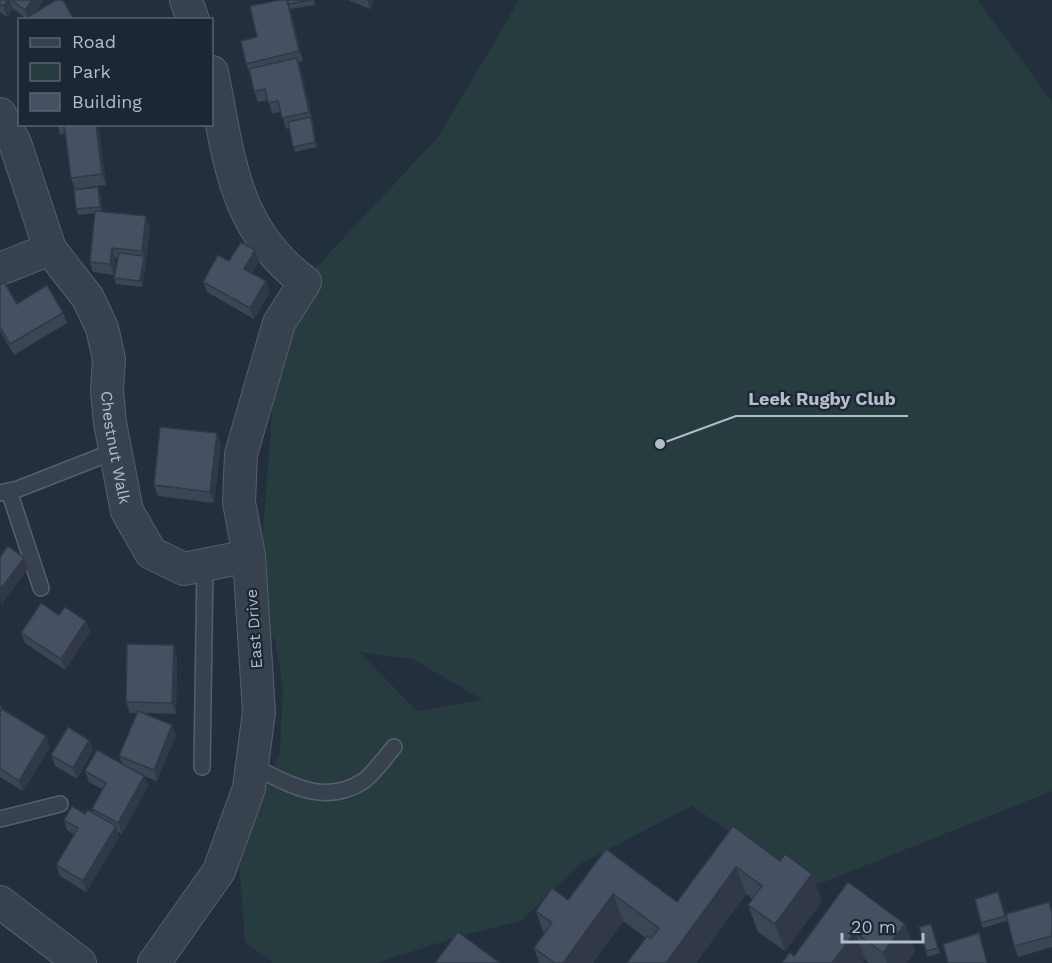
<svg xmlns="http://www.w3.org/2000/svg" width="1052" height="963" font-family="'Work Sans',sans-serif">
  <style>
    .green { fill: #263c3f; fill-rule: evenodd }
    .lines { fill: none; stroke-linecap: round; stroke-linejoin: round }
    .service-casing { stroke: #565f6c; stroke-width: 18 }
    .minor-casing { stroke: #565f6c; stroke-width: 34 }
    .service { stroke: #38414e; stroke-width: 15 }
    .minor { stroke: #38414e; stroke-width: 32 }
    .wall { fill: #3b4654 }
    .shaded-wall { fill: #303945 }
    .building { fill: #455162; stroke: #303945; stroke-width: 1.5 }
    .labels { text-anchor: middle; dominant-baseline: central; stroke-width: 4.5; stroke-linejoin: round; paint-order: stroke }
    .street-label { font-size: 16px; fill: #b4bcc9; stroke: #1d2633 }
    .leader { fill: none; stroke: #b4bcc9; stroke-width: 2 }
    .callout-dot { fill: #b4bcc9; stroke: #1d2633; stroke-width: 2 }
    .callout-label { font-size: 18px; text-anchor: middle; font-weight: bold; fill: #b4bcc9; stroke: #1d2633; stroke-width: 4.5; stroke-linejoin: round; paint-order: stroke }
  </style>
  <rect width="100%" height="100%" fill="#242f3e"/>
  <path class="green" d="M519,0H978L1052,102V791L811,887L692,806L580,864L521,921L457,937L377,963H273L245,942L239,862L280,752L283,687L275,639L255,636L279,323L310,274L439,136ZM359,652L413,659L483,700L417,711Z"/>
  <g class="lines">
    <defs>
      <g id="service">
        <path d="M9,491L41,588"/>
        <path d="M0,493L18,489L115,451"/>
        <path d="M252,766C290,784 322,806 362,782C374,774 385,757 394,747"/>
        <path d="M202,767L205,565"/>
        <path d="M0,819L60,804"/>
      </g>
      <g id="minor">
        <path d="M186,0L193,20"/>
        <path d="M0,114L15,143L50,249"/>
        <path id="s1" d="M0,269L50,249L88,298L102,328L109,359L107,391L110,423L127,511L151,553L184,569L249,556"/>
        <path d="M0,902L80,963"/>
        <path d="M154,963L219,871L249,788L259,712L249,556L239,502L241,454L279,323L305,282C232,228 229,155 212,72"/>
      </g>
    </defs>
    <use href="#service" class="service-casing"/>
    <use href="#minor" class="minor-casing"/>
    <use href="#service" class="service"/>
    <use href="#minor" class="minor"/>
  </g>
  <g class="wall">
    <path d="M0,0H44L35,13L27,19L13,9L7,17L0,12Z"/>
    <path d="M314,0L315,5L290,9L303,61L299,62L313,123L317,147L295,152L289,128L286,129L281,112L272,113L268,100L258,102L254,91L250,73L246,64L257,37L250,6Z"/>
    <path d="M348,0H374L370,9Z"/>
    <path d="M57,124H97L99,130L106,185L75,189L71,178L65,133L60,135Z"/>
    <path d="M100,193L102,212L150,227L146,261L142,287L116,284L114,278L118,258H115L114,275L93,272L90,262L95,213L78,215L76,209Z"/>
    <path d="M255,250L259,261L252,273L270,292L254,319L207,292L203,282L229,261Z"/>
    <path d="M0,285L17,304L63,313L67,323L14,355L0,331Z"/>
    <path d="M221,444L214,503L158,496L154,485Z"/>
    <path d="M59,615L86,621L90,632L65,670L25,643L21,633Z"/>
    <path d="M177,656L176,714L143,713L176,735L157,781L144,776L148,786L122,834L117,832L119,837L86,892L60,876L56,865L75,835L67,830L64,820L85,814L93,813L92,809L102,789L89,782L85,771L122,763L119,756L137,713H130L126,702Z"/>
    <path d="M0,705L2,709L46,736L50,747L23,791L0,777Z"/>
    <path d="M89,740L93,750L77,779L55,766L51,755Z"/>
    <path d="M733,826L822,901L785,951L758,932L748,905L752,899L746,894L696,963L646,938L623,921L593,963H539L534,948L544,934L536,911L568,900L606,849L677,902Z"/>
    <path d="M848,882L905,924L915,951L906,963H869L865,959L862,963H782L794,956Z"/>
    <path d="M998,892L1007,921L983,928L981,923Z"/>
    <path d="M1052,910V947L1018,957L1014,946Z"/>
    <path d="M931,924L940,953L927,957L926,951Z"/>
  </g>
  <g class="shaded-wall">
    <path d="M8,0H10L13,9L7,17L3,6Z"/>
    <path d="M32,0H44L30,20H29L25,10Z"/>
    <path d="M287,0L290,9L303,61L299,51Z"/>
    <path d="M367,0H374L370,9Z"/>
    <path d="M297,58L301,69L313,123L317,147L315,142L311,117Z"/>
    <path d="M96,124H97L99,130L106,185L102,174Z"/>
    <path d="M98,187L100,193L102,212L100,207Z"/>
    <path d="M146,216L150,227L146,261L142,287L140,281L144,256L142,251Z"/>
    <path d="M112,248L115,258L114,275L110,264Z"/>
    <path d="M255,250L259,261L248,280L244,269Z"/>
    <path d="M266,281L270,292L254,319L250,308Z"/>
    <path d="M217,433L221,444L214,503L210,492Z"/>
    <path d="M24,558L28,569L1,605L0,590Z"/>
    <path d="M86,621L90,632L65,670L61,659Z"/>
    <path d="M174,645L177,656L176,714L172,703Z"/>
    <path d="M172,725L176,735L157,781L154,770Z"/>
    <path d="M46,736L50,747L23,791L19,781Z"/>
    <path d="M89,740L93,750L77,779L73,768Z"/>
    <path d="M144,776L148,786L122,834L118,823Z"/>
    <path d="M116,826L119,837L86,892L83,881Z"/>
    <path d="M736,867L746,894L696,963H666Z"/>
    <path d="M812,874L822,901L785,951L775,924Z"/>
    <path d="M613,894L623,921L593,963H563Z"/>
    <path d="M905,924L915,951L906,963H887L883,953Z"/>
    <path d="M855,932L865,959L862,963H832Z"/>
  </g>
  <g class="building">
    <path d="M0,0H8L3,6L0,4Z"/>
    <path d="M12,0H32L25,10Z"/>
    <path d="M56,0H63L74,20H27L26,18Z"/>
    <path d="M280,0H287L299,51L246,64L241,41L257,37L250,6Z"/>
    <path d="M288,0H312L288,4Z"/>
    <path d="M297,58L309,112L282,118L278,101L268,103L265,89L254,91L249,69Z"/>
    <path d="M311,117L315,142L293,147L288,122Z"/>
    <path d="M64,124H96L102,174L71,178Z"/>
    <path d="M98,187L100,207L76,209L74,190Z"/>
    <path d="M95,211L146,216L142,251L112,248L110,264L90,262Z"/>
    <path d="M241,242L255,250L244,269L266,281L250,308L203,282L218,255L229,261Z"/>
    <path d="M119,253L144,256L140,281L114,278Z"/>
    <path d="M4,282L17,304L47,285L63,313L10,344L0,327V285Z"/>
    <path d="M160,427L217,433L210,492L154,485Z"/>
    <path d="M8,546L24,558L0,590V557Z"/>
    <path d="M41,603L59,615L65,607L86,621L61,659L21,633Z"/>
    <path d="M127,644L174,645L172,703L126,702Z"/>
    <path d="M2,709L46,736L19,781L0,768V712Z"/>
    <path d="M138,711L172,725L154,770L119,756Z"/>
    <path d="M68,727L89,740L73,768L51,755Z"/>
    <path d="M97,750L144,776L118,823L92,809L106,783L85,771Z"/>
    <path d="M72,806L85,814L88,810L116,826L83,881L56,865L78,828L64,820Z"/>
    <path d="M733,826L780,861L785,854L812,874L775,924L748,905L762,886L736,867L666,963H627L647,936L651,939L659,928L613,894L563,963H555L534,948L552,923L536,911L552,888L568,900L606,849L677,902Z"/>
    <path d="M848,882L905,924L883,953L855,932L832,963H782L790,952L794,956Z"/>
    <path d="M998,892L1005,916L981,923L975,899Z"/>
    <path d="M1049,902L1052,912V936L1014,946L1006,914Z"/>
    <path d="M931,924L938,948L926,951L919,927Z"/>
    <path d="M458,932L500,963H435Z"/>
    <path d="M979,933L987,963H948L943,944Z"/>
  </g>
  <g class="labels">
    <g class="street-label">
      <text stroke="none"><textPath href="#s1" startOffset="270">Chestnut Walk</textPath></text>
      <text transform="translate(254 629) rotate(-94)">East Drive</text>
    </g>
  </g>
  <path class="leader" d="M660 444L736 416H908"/>
  <circle class="callout-dot" cx="660" cy="444" r="6"/>
  <g class="callout-label">
    <text x="822" y="405">Leek Rugby Club</text>
  </g>
  <rect x="18" y="18" width="195" height="108" fill="#1d2633" stroke="#59626f" stroke-width="1.5"/>
  <rect x="30" y="38" width="30" height="9" fill="#38414e" stroke="#59626f" stroke-width="1.5"/>
  <text x="72" y="48" font-size="18" fill="#b4bcc9">Road</text>
  <rect x="30" y="63" width="30" height="18" fill="#263c3f" stroke="#59626f" stroke-width="1.5"/>
  <text x="72" y="78" font-size="18" fill="#b4bcc9">Park</text>
  <rect x="30" y="93" width="30" height="18" fill="#455162" stroke="#59626f" stroke-width="1.5"/>
  <text x="72" y="108" font-size="18" fill="#b4bcc9">Building</text>
  <path d="M842 933v9h81v-9" fill="none" stroke="#b4bcc9" stroke-width="3"/>
  <text x="851" y="933" font-size="18" fill="#b4bcc9" stroke="#1d2633" stroke-width="4.5" paint-order="stroke">20 m</text>
</svg>
